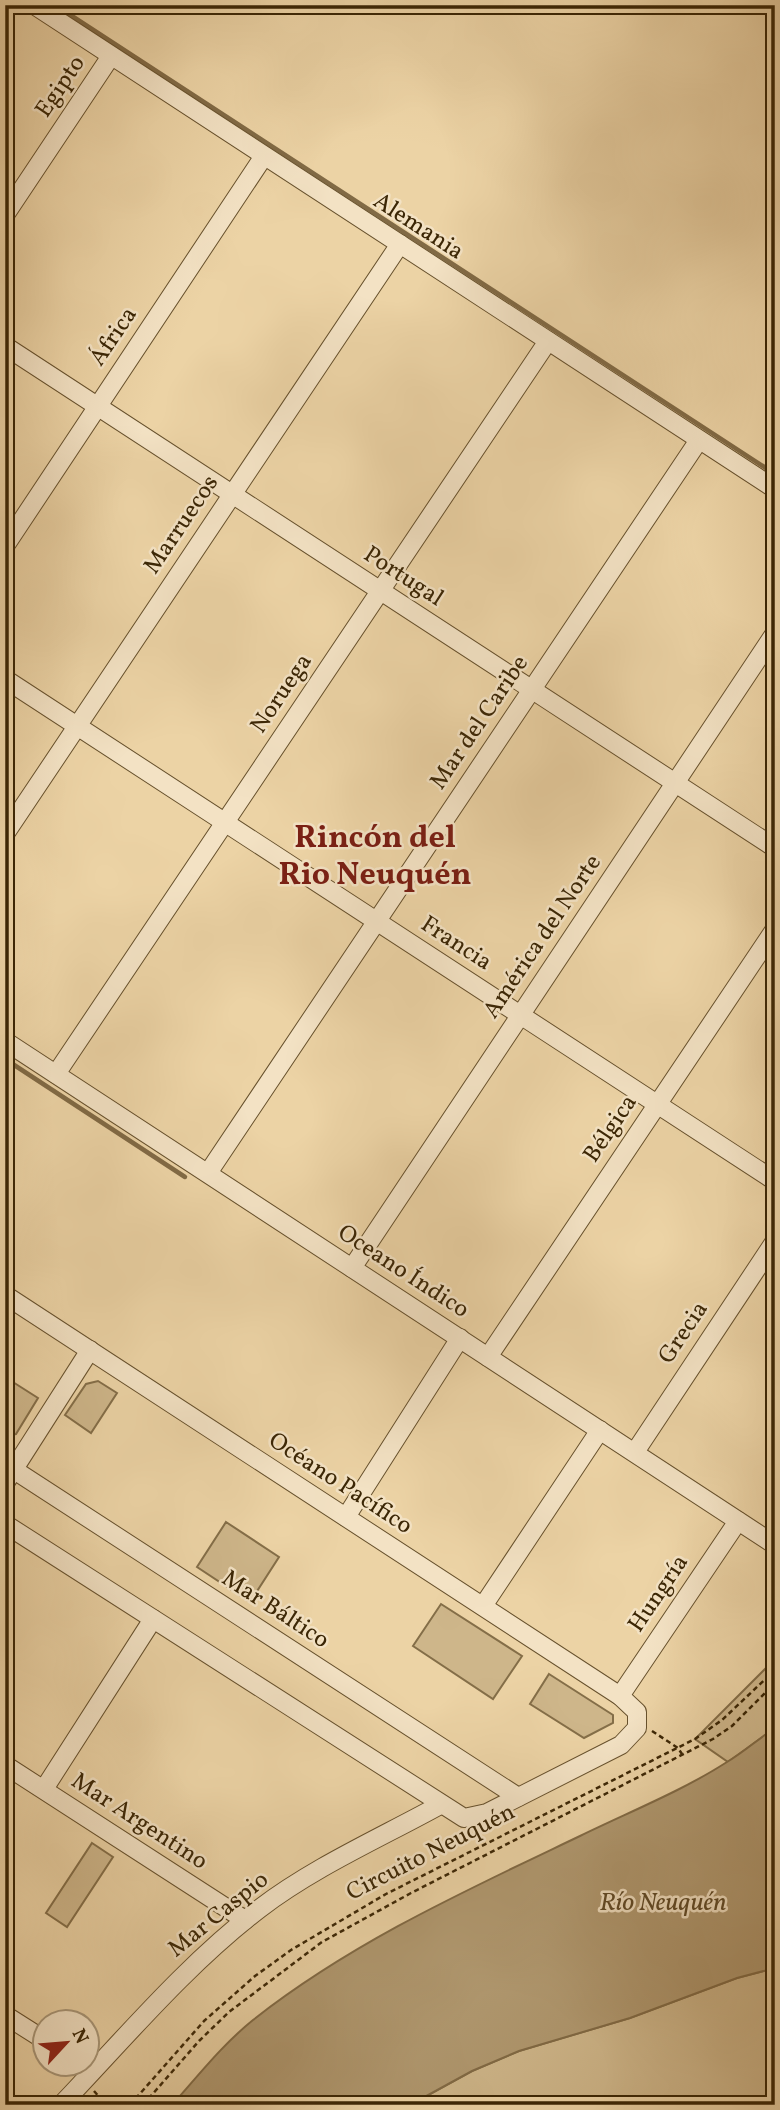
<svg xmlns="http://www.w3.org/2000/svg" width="780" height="2110" font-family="Vollkorn,serif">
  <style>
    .green { fill: #ceb68a; stroke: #846e48; stroke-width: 2 }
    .water { fill: #b0986f; stroke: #816a45; stroke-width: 2 }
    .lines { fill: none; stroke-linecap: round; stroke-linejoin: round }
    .stream { stroke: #816a45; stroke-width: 4.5 }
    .minor-casing { stroke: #67512d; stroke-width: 20 }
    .path { stroke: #3b2605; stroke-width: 2.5; stroke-dasharray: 5 3.5; stroke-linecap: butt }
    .minor { stroke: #f3e2c4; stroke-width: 18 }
    .labels { text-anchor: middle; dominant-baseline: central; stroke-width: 5; stroke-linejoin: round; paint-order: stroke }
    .street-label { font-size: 24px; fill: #3b2605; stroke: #f3e2c4 }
    .water-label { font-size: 26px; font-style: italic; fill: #5e4825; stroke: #f3e2c4 }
    .district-label { font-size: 32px; font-weight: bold; fill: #7a1f14; stroke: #f3e2c4 }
  </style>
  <rect width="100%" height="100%" fill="#ecd3a5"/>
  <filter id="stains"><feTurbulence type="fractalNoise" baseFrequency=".00286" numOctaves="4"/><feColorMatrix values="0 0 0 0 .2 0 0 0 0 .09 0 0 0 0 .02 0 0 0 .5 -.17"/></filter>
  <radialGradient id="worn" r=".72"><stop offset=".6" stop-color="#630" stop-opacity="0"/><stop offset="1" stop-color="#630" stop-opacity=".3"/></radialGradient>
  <g class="green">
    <path d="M5,1377L38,1398L16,1434L5,1436Z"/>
    <path d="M98,1381L117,1393L91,1433L65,1415L86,1384Z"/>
    <path d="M226,1522L279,1557L250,1602L197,1567Z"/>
    <path d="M441,1604L522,1656L493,1699L413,1646Z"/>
    <path d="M775,1659V1728L728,1762L695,1739Z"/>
    <path d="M549,1674L613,1715V1723L584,1738L530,1704Z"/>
    <path d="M92,1843L113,1857L67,1927L46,1913Z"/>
    <path d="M775,1968V2105H410L472,2071L519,2051L630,2018L737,1978Z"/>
  </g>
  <path class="water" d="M775,1728V1968L737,1978L630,2018L519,2051L472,2071L410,2105H172C198,2076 222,2045 253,2020C352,1942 467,1890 580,1836C629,1812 682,1791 727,1762C744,1752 758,1739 775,1728Z"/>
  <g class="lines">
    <g class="stream">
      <path d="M55,5L775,474"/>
      <path d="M5,1059L185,1177"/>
    </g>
    <defs>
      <g id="minor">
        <path d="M34,5L775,489"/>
        <path d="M5,215L111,56"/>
        <path d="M5,346L775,848"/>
        <path d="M5,546L264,156"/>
        <path d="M5,679L775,1181"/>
        <path d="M5,834L400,244"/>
        <path d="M5,1041L775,1545"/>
        <path d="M56,1074L548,341"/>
        <path d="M208,1173L699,440"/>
        <path d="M352,1268L775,633"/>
        <path d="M5,1295L620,1696L637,1712V1728L621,1745L487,1813L464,1818L5,1524"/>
        <path d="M488,1357L775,929"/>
        <path d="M635,1452L775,1241"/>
        <path d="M5,1464L518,1797"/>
        <path d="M5,1483L90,1350"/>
        <path d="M346,1517L460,1338"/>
        <path d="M483,1606L600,1430"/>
        <path d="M620,1696L738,1521"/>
        <path d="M5,1765L245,1920"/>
        <path d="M44,1789L153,1619"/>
        <path d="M5,2015L46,2041"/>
        <path d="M61,2105C125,2038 185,1966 259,1909C314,1867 380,1838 440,1805"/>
      </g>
    </defs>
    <use href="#minor" class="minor-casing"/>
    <g class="path">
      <path d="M652,1731L678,1748L682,1754"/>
      <path d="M94,2091L106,2105"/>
      <path d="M130,2105L204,2021L255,1976L291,1950L386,1894L695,1739L722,1720L775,1670"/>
      <path d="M143,2105L199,2041L229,2012L322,1942L411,1893L713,1739L732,1726L775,1683"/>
    </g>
    <use href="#minor" class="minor"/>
  </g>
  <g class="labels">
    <g class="street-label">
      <text transform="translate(61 87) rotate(-56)">Egipto</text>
      <text transform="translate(418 227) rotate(33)">Alemania</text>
      <text transform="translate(114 337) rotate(-56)">África</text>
      <text transform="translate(182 525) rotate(-56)">Marruecos</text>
      <text transform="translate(403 577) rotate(33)">Portugal</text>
      <text transform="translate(282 694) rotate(-56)">Noruega</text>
      <text transform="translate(480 723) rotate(-56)">Mar del Caribe</text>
      <text transform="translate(543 937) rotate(-56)">América del Norte</text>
      <text transform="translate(456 944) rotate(33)">Francia</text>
      <text transform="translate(611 1129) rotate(-56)">Bélgica</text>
      <text transform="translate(403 1272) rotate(33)">Oceano Índico</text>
      <text transform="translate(684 1333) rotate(-56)">Grecia</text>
      <text transform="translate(340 1484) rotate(33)">Océano Pacífico</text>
      <text transform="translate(659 1594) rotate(-56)">Hungría</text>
      <text transform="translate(275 1610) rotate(33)">Mar Báltico</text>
      <text transform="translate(139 1822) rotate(33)">Mar Argentino</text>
      <text transform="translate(431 1853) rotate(-27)">Circuito Neuquén</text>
      <text transform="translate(219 1915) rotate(-39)">Mar Caspio</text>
    </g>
    <g class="water-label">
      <text x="663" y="1903">Río Neuquén</text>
    </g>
    <g class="district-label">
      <text x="375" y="839">Rincón del<tspan x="375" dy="37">Rio Neuquén</tspan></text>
    </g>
  </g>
  <rect width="780" height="2110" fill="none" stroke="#ecd3a5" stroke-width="28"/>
  <rect x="7" y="7" width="766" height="2096" fill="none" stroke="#3b2605" stroke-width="3.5"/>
  <rect x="14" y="14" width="752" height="2082" fill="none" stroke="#3b2605" stroke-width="2"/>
  <g transform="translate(66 2043) rotate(64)"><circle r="33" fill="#f3e2c4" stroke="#a99778" stroke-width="2"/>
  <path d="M0-5L12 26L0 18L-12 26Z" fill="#8f2418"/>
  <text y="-10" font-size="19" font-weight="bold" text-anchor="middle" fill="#3b2605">N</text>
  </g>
  <rect width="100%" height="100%" filter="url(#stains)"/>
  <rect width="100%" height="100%" fill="url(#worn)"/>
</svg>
